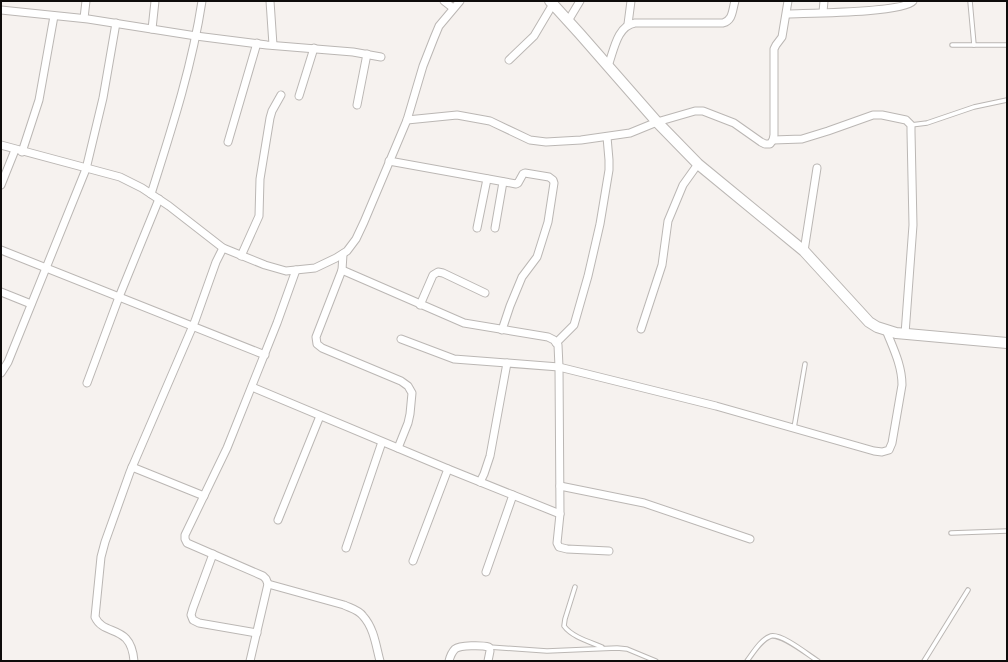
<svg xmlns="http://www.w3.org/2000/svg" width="1008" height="662" font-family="Merriweather,serif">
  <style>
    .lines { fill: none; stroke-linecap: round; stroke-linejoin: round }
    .lane-casing { stroke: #bbb7b4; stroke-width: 5.5 }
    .street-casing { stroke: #bbb7b4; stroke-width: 9 }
    .secondary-casing { stroke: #bbb7b4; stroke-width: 12 }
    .lane { stroke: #fff; stroke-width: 3.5 }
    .street { stroke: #fff; stroke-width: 7 }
    .secondary { stroke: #fff; stroke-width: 10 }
  </style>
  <rect width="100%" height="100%" fill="#f6f2ef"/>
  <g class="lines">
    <defs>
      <g id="lane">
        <path d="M970,1L974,45"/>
        <path d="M952,45H1007"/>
        <path d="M911,125L927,123L974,107L1007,100"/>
        <path d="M794,428L805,364"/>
        <path d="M951,533L1007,531"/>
        <path d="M575,587L565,619L564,626C572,637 590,642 602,647"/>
        <path d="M489,647L547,651L617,648L627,649L656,661"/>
        <path d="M747,661C753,653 761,639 771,636C783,634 808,655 818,661"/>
        <path d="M924,661L968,590"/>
      </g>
      <g id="street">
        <path d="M270,1L273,45"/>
        <path d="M444,1L453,8"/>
        <path d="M1,10L88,19L196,36L267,45L353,52L381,57"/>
        <path d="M823,12L824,1"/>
        <path d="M787,14C807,13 903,13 913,1"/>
        <path d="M84,18L86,1"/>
        <path d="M568,21L580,1"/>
        <path d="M628,24L631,1"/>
        <path d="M152,29L155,1"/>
        <path d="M509,60L534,36L553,4"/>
        <path d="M608,66C614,50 617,26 635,23H723C733,20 732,11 735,1"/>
        <path d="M299,96L314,48"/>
        <path d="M357,105L367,54"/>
        <path d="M407,120L457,115L490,121L530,140L546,142L581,140L630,133L657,122L695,111H703L734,123L761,142L765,144H770L773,140L774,135V49L776,45L782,37L788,1"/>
        <path d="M773,140L802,139L828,131L873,115H882L906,120L911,125V132L913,225L905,334"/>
        <path d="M228,142L257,43"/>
        <path d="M1,145L120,177L142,188L169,206L223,248L265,265L286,271L315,268L336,258L347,251L356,239L364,222L407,120L423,66L434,38L439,26L460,1"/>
        <path d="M22,152L39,100L54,16"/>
        <path d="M389,161L516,184L518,183L523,174L525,173L549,177L553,180L554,183L548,222L537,257L522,277L510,306L502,330"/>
        <path d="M1,185L15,150"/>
        <path d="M151,194C171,131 192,67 202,1"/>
        <path d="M477,228L487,179"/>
        <path d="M495,228L503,182"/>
        <path d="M1,250L265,355"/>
        <path d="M804,251L817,168"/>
        <path d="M343,254L342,270L316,337L317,344L322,348L401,381L408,386L412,393L410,414L408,423L398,448"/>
        <path d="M241,256L259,216L260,179L270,118L272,111L281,95"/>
        <path d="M342,270L464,323L548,337L554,340L558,345L559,367L560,514L557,543L559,547L567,549L609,551"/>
        <path d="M1,292L31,304"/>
        <path d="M420,305L433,275L438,272L443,273L485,293"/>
        <path d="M641,329L662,265L668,221L683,185L698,164"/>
        <path d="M401,339L454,359L559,367L716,406L874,451L882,452L889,450L892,443L902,385C902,365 893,348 886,330"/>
        <path d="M556,343L574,325L588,276L600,224L609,170V160L607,137"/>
        <path d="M1,373L8,362L86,169L103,98L116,23"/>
        <path d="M87,383L119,297L159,199"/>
        <path d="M252,387L448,469L560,514"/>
        <path d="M132,467L204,496"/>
        <path d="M480,482L484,474L490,456L507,363"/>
        <path d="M560,486L644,503L750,539"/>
        <path d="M278,520L320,416"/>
        <path d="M346,548L382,442"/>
        <path d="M213,554L193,608L191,615L193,620L199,623L257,633"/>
        <path d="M413,561L448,469"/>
        <path d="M486,572L513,495"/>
        <path d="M268,584L344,605C350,608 359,610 363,616C374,628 376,646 380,661"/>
        <path d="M134,661C131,623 104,637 95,617L101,557L105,542L130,472L195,321L216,262L223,248"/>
        <path d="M250,661L268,584L266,579L263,576L187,543L185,539V535L227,448L277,323L296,270"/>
        <path d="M449,661C450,657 452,652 455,649C460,645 482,645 489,647L490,651L488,661"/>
      </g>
      <path id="secondary" d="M550,1L580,34L657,122L698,164L804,251L869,322L877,327L896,333L1007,343"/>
    </defs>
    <use href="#lane" class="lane-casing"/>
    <use href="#street" class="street-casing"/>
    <use href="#secondary" class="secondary-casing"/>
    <use href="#lane" class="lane"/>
    <use href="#street" class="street"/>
    <use href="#secondary" class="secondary"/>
  </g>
  <rect width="1008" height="662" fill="none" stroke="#0e0c0b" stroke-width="4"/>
</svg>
